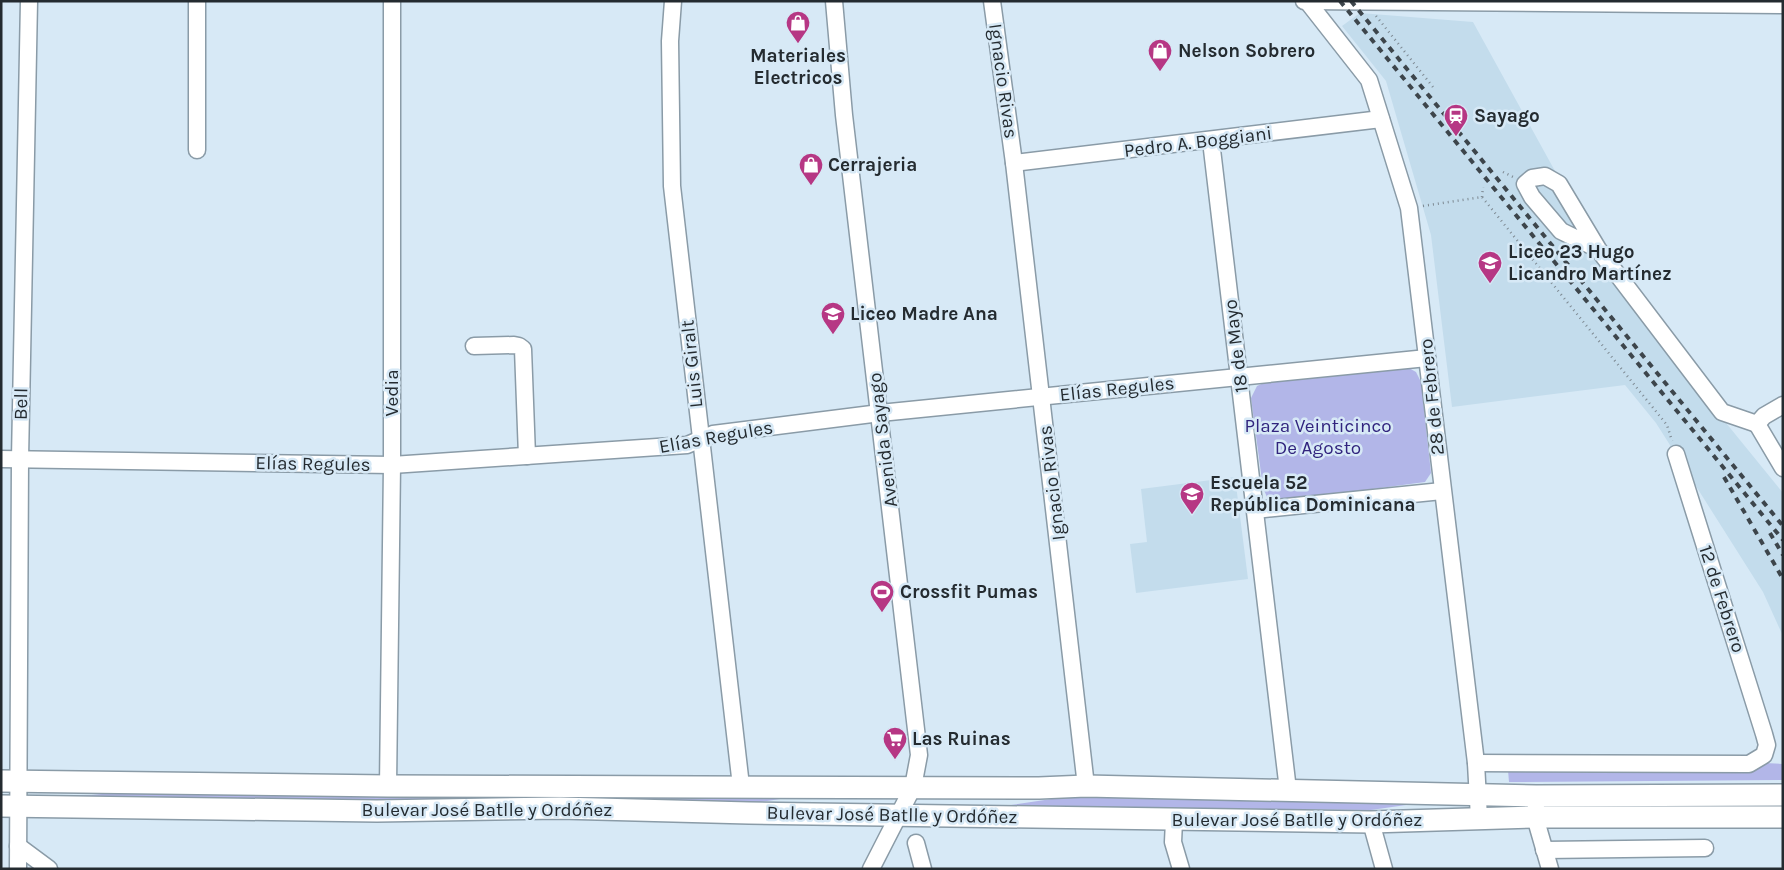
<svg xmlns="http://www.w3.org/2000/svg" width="1784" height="870" font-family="Karla,sans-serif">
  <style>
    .built { fill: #c3dcec }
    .green { fill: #b2b6e8 }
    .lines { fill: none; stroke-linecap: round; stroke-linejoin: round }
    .minor-casing { stroke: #8a9ba7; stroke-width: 19 }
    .major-casing { stroke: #8a9ba7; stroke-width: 24 }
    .path { stroke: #7e8a93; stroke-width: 2.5; stroke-dasharray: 1 4; stroke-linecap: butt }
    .minor { stroke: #fff; stroke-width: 16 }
    .major { stroke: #fff; stroke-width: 21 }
    .rail { stroke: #3d454b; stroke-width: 4; stroke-dasharray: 6 6; stroke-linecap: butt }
    .labels { text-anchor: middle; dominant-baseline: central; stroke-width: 5; stroke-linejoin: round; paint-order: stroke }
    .poi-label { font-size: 19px; font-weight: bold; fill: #242b30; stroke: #d7e9f6; text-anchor: start }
    .street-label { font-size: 19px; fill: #242b30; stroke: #d7e9f6 }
    .park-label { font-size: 19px; fill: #31247e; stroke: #d7e9f6 }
  </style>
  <rect width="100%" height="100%" fill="#d7e9f6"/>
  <g class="built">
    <path d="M1360,13L1473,22L1626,300L1783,493V636L1763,592L1656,423L1625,385L1452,407L1431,235L1386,81L1342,26Z"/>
    <path d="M1235,477L1248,579L1136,593L1130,544L1147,542L1141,489Z"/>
  </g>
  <g class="green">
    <path d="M1407,367L1416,372L1421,382L1431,473L1425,482L1275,502L1267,497L1263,488L1251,398L1257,386L1266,382Z"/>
    <path d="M1765,763L1783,764V780L1509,782L1508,770Z"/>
    <path d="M142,790L800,796L746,804L41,796L92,795Z"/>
    <path d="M1065,797L1419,802L1420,803L1371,810L943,806L1011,805Z"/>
  </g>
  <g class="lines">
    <defs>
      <g id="minor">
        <path d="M673,1L670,41L672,186L741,786"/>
        <path d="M834,1L844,115L919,755L913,787L871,869"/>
        <path d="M992,1L1014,163L1086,786"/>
        <path d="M1304,1L1783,5"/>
        <path d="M1307,1L1369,80L1409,208L1476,763L1479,818"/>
        <path d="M1211,141L1288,790"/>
        <path d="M197,150V1"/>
        <path d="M1014,163L1381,119"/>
        <path d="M1598,249L1561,231L1532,197L1525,184L1532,178L1545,176L1559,184L1598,249L1722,412L1757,424"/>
        <path d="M474,346L514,345L519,346L523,349L527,456"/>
        <path d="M1757,424L1783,468"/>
        <path d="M1757,424L1764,416L1783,405"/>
        <path d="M1,459L392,465L687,445L713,434L880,413L1427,358"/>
        <path d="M1255,510L1442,491"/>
        <path d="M1476,763L1749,764L1764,755L1767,745L1764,734L1676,454"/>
        <path d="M388,786L392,465V1"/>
        <path d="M1536,805L1535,817L1550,869"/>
        <path d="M1174,821L1173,842L1181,869"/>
        <path d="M1371,822L1384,869"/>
        <path d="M916,843L923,869"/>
        <path d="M18,846L49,869"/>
        <path d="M1544,850L1705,848"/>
        <path d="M18,869L20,459L29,1"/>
      </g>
      <g id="major">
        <path d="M1,781L388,786L1039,788L1086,786L1536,796L1783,795"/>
        <path d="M1,806L377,811L560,808L749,813L1371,822L1535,817H1783"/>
      </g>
    </defs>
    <use href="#minor" class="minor-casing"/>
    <use href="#major" class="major-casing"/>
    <g class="path">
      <path d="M1376,16L1433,87"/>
      <path d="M1503,172L1513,177"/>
      <path d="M1482,197L1483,187"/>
      <path d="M1423,206L1482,197L1667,425L1672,441"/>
    </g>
    <use href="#minor" class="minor"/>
    <use href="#major" class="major"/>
    <g class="rail">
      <path d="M1340,1L1783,540"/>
      <path d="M1351,1L1783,526"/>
      <path d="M1724,477L1783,579"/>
      <path d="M1770,533L1783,555"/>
    </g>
  </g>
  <defs>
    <symbol id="shop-pin" viewBox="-11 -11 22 30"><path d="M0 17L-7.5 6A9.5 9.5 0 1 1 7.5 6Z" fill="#b63784" stroke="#d7e9f6"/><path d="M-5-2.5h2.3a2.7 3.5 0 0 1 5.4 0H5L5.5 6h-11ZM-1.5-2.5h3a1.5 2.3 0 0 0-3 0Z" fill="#fff"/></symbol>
    <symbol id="station-pin" viewBox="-11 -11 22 30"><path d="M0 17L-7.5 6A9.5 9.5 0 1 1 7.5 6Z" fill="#b63784" stroke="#d7e9f6"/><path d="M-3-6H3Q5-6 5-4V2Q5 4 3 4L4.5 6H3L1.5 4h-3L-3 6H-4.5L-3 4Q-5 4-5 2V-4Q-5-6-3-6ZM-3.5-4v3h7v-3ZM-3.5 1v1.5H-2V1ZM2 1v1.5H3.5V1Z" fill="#fff"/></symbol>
    <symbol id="school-pin" viewBox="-11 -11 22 30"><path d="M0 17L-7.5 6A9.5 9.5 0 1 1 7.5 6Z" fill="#b63784" stroke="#d7e9f6"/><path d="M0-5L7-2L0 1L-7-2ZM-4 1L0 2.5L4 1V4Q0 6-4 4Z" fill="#fff"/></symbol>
    <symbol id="stadium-pin" viewBox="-11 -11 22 30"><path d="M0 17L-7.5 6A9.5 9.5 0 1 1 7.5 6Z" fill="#b63784" stroke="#d7e9f6"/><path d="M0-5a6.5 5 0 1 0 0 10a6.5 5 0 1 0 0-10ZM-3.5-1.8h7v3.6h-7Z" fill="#fff"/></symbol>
    <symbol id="supermarket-pin" viewBox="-11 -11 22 30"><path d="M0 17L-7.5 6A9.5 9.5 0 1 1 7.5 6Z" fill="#b63784" stroke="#d7e9f6"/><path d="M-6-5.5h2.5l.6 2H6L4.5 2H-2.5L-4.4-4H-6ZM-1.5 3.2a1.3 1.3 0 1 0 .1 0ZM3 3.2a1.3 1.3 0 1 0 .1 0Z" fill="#fff"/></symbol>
  </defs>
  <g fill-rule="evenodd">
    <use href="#shop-pin" x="784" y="9" width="28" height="38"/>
    <use href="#shop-pin" x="1146" y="37" width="28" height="38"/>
    <use href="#station-pin" x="1442" y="102" width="28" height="38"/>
    <use href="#shop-pin" x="797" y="151" width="28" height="38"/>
    <use href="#school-pin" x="1476" y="249" width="28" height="38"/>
    <use href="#school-pin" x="819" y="300" width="28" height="38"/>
    <use href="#school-pin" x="1178" y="480" width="28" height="38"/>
    <use href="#stadium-pin" x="868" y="578" width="28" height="38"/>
    <use href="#supermarket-pin" x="881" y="725" width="28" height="38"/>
  </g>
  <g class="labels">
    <g class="poi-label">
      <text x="1178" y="51">Nelson Sobrero</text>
      <text x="798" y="56" text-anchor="middle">Materiales<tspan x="798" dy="22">Electricos</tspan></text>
      <text x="1474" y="116">Sayago</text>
      <text x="828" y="165">Cerrajeria</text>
      <text x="1508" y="252">Liceo 23 Hugo<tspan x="1508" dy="22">Licandro Martínez</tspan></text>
      <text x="850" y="314">Liceo Madre Ana</text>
      <text x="1210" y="483">Escuela 52<tspan x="1210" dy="22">República Dominicana</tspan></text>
      <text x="900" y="592">Crossfit Pumas</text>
      <text x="912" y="739">Las Ruinas</text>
    </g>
    <g class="street-label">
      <text transform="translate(1003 81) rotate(82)">Ignacio Rivas</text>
      <text transform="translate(1198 142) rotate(-7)">Pedro A. Boggiani</text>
      <text transform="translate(1236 346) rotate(-97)">18 de Mayo</text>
      <text transform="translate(692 364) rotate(-96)">Luis Giralt</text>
      <text transform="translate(1117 389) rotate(-6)">Elías Regules</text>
      <text transform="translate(392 393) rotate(-90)">Vedia</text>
      <text transform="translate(1432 397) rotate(-96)">28 de Febrero</text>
      <text transform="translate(21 404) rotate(-89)">Bell</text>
      <text transform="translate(716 437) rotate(-10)">Elías Regules</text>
      <text transform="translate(883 440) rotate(-97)">Avenida Sayago</text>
      <text transform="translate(313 464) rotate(1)">Elías Regules</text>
      <text transform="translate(1052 483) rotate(-97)">Ignacio Rivas</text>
      <text transform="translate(1722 599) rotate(72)">12 de Febrero</text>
      <text x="487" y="810">Bulevar José Batlle y Ordóñez</text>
      <text transform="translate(892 815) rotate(1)">Bulevar José Batlle y Ordóñez</text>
      <text x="1297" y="820">Bulevar José Batlle y Ordóñez</text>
    </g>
    <g class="park-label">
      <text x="1318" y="426">Plaza Veinticinco<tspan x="1318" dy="22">De Agosto</tspan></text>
    </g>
  </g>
  <rect width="1784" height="870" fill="none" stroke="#242b30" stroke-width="5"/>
</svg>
